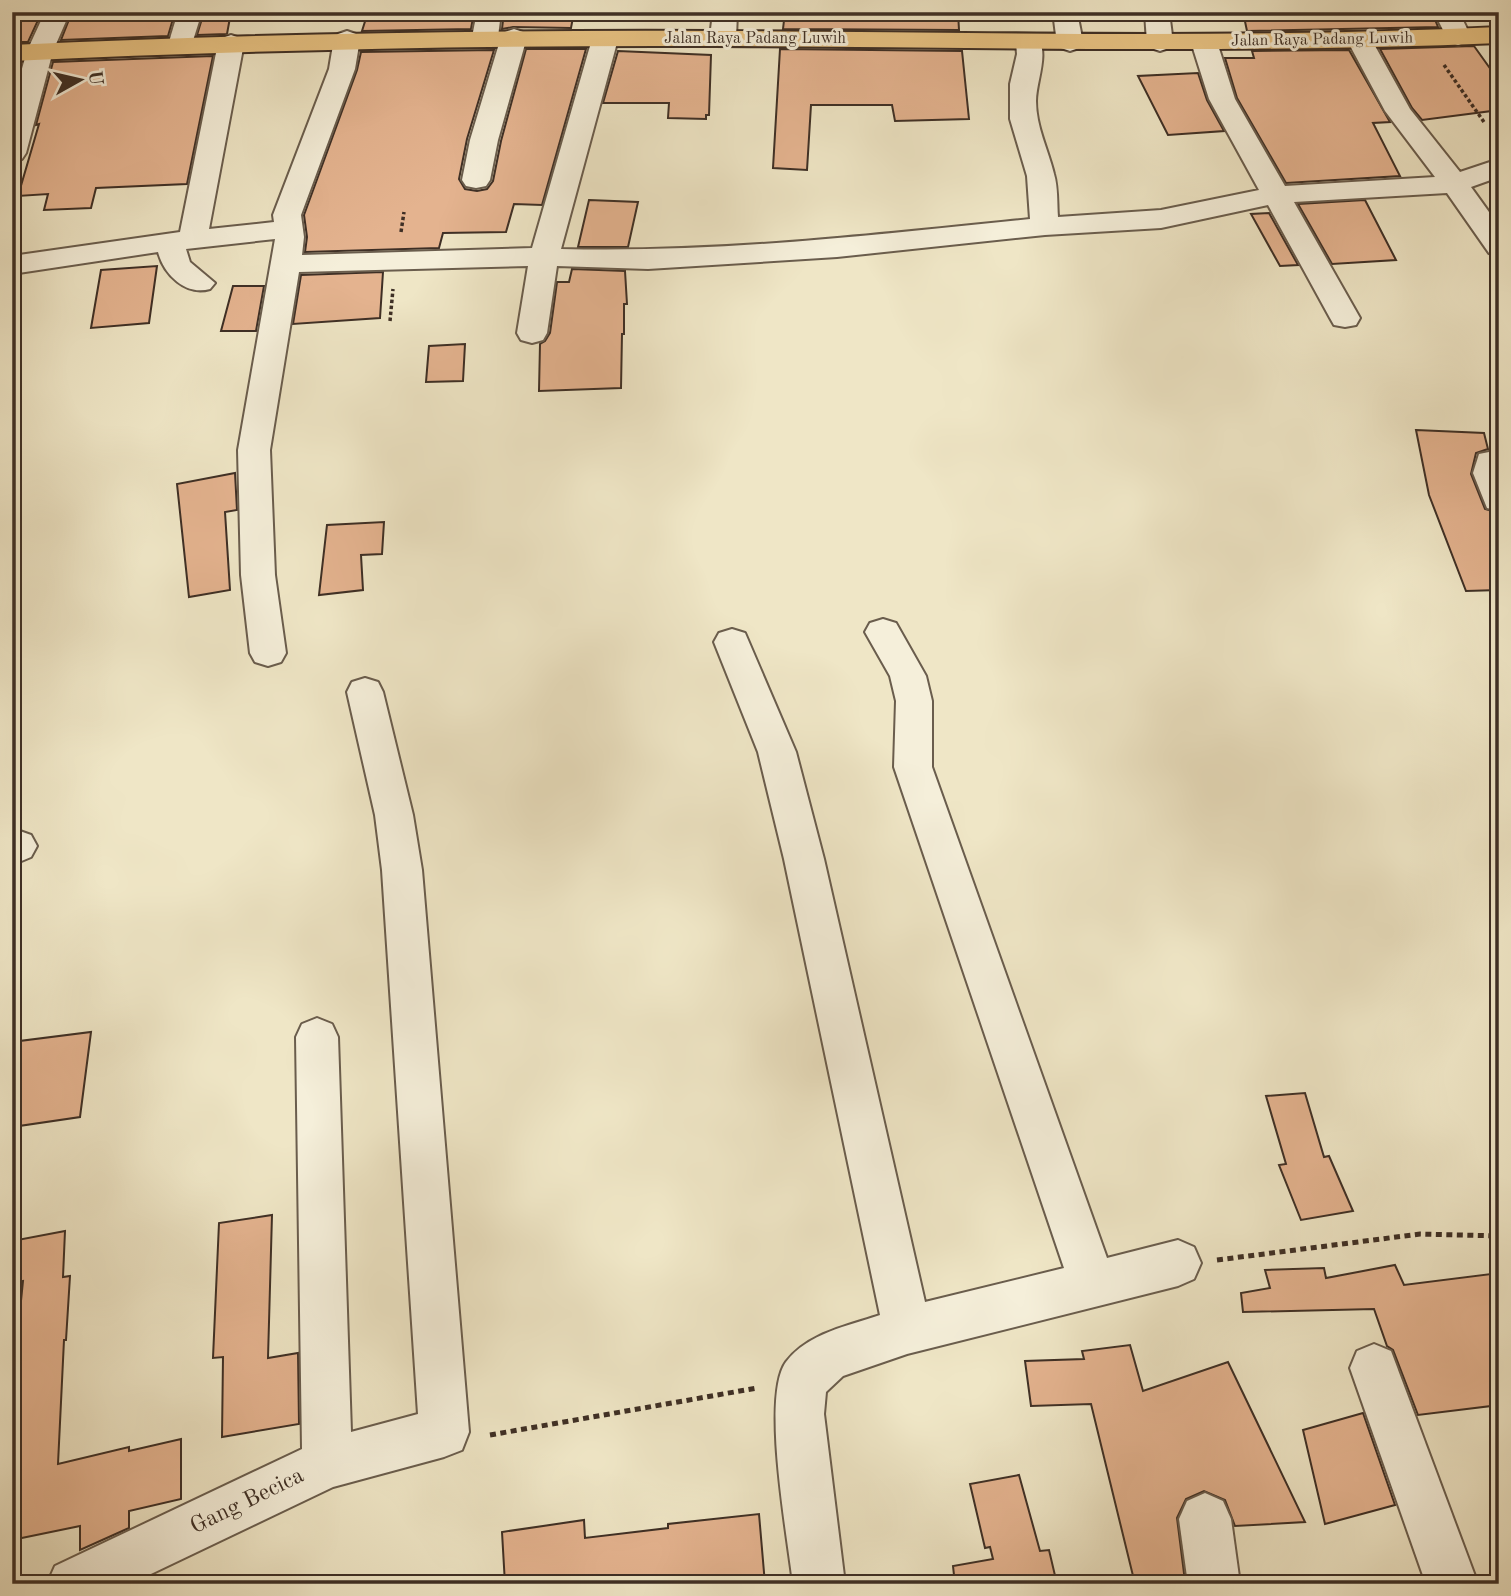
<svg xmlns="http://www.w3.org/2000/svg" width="1511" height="1596" font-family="'Old Standard TT',serif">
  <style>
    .building { fill: #e4b38f; stroke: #3e2f25; stroke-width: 2 }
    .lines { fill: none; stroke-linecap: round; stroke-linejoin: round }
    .minor-casing { stroke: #6a5d4d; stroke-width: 4 }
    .major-casing { stroke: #3e2f25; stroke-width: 4 }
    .path-far1 { stroke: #3e2f25; stroke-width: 3.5; stroke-dasharray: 3.5 2.5; stroke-linecap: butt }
    .path { stroke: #3e2f25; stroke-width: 5; stroke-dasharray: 6 4.5; stroke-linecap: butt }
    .minor { fill: #f5efda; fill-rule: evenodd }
    .major { fill: #e8c383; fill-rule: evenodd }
    .labels { text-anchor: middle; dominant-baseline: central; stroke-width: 6; stroke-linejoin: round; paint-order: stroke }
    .far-street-label { font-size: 16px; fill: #3e2f25; stroke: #f5efda }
    .near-street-label { font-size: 23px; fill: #3e2f25; stroke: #f5efda }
  </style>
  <rect width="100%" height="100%" fill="#efe6c6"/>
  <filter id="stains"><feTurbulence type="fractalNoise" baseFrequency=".00286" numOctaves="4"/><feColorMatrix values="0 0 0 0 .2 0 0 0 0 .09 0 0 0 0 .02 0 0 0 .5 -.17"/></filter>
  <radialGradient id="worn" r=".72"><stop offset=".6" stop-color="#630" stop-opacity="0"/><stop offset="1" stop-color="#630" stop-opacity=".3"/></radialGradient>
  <g class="building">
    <path d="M72,12H175L168,36L61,40Z"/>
    <path d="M204,12H231L227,34L197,35Z"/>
    <path d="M368,12H474L471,29L362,31Z"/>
    <path d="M504,12H574L571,28L513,27L502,29Z"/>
    <path d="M785,12H958L959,30L783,29Z"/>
    <path d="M1243,12H1432L1438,27L1247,31Z"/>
    <path d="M12,16H40L28,42H12Z"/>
    <path d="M1474,46L1499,81V110L1422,120L1412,108L1380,49Z"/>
    <path d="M526,49H586L542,205L514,204L506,232L443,233L439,248L305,252L307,237L304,215L357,70L361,52L494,50L467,139L459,179L465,189L477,191L487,189L493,181L501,141Z"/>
    <path d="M780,49L962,51L969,119L895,121L892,105H811L807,170L773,168Z"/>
    <path d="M1349,50L1390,122L1373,123L1400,176L1286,183L1237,98L1225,58H1254L1252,51Z"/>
    <path d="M618,51L711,55L709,115H706V119L668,118L669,103H603Z"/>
    <path d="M213,56L187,184L96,188L91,208L44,210L48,194L18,196L39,124L36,125L53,62Z"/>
    <path d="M1198,73L1207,100L1224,131L1168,135L1138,76Z"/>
    <path d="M589,200L638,202L628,247H578Z"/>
    <path d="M1365,200L1396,260L1332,264L1298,204Z"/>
    <path d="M1269,213L1298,265L1280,266L1251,214Z"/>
    <path d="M157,266L149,323L91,328L101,270Z"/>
    <path d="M572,269L625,271L627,304H624V334H622L621,388L539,391L540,344L545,341L550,333L557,282H569Z"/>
    <path d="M383,272L380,318L293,324L301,275Z"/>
    <path d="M233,286H264L256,331H221Z"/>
    <path d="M465,344L463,381L426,382L429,346Z"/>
    <path d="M1416,430L1484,433L1488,449L1476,453L1471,474L1485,509L1499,513V590L1466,591L1429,495Z"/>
    <path d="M235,473L237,510L225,512L230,590L189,597L177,484Z"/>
    <path d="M384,522L382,554L361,555L363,590L319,595L327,525Z"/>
    <path d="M91,1032L80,1117L12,1127V1042Z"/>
    <path d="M1305,1093L1324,1157L1329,1156L1353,1211L1301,1220L1279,1165L1286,1164L1266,1096Z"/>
    <path d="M272,1215L268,1358L298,1353L299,1424L222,1437L223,1357L213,1358L219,1223Z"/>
    <path d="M65,1231L63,1277L70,1276L66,1340H64L58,1464L129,1447V1451L181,1439V1499L129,1511V1528L80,1550V1526L12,1540V1390L23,1281L12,1283V1241Z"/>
    <path d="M1395,1265L1404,1285L1491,1274L1499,1293V1405L1418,1415L1393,1350L1387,1346L1374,1309L1243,1312L1241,1293L1270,1288L1265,1270L1324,1268L1326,1278Z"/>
    <path d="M1130,1345L1143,1391L1228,1362L1305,1522L1235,1526L1225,1500L1204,1491L1186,1499L1177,1518L1185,1581L1135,1584L1091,1404L1031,1406L1025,1361L1084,1359L1082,1351Z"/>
    <path d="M1363,1413L1395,1505L1325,1524L1303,1430Z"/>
    <path d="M1019,1475L1040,1551L1049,1550L1057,1584H955L953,1566L993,1559L990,1547L985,1548L970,1484Z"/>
    <path d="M759,1514L765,1584H505L502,1532L584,1520L585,1538L668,1528V1524Z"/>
  </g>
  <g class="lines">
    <defs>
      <g id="minor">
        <path d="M45,12H70L53,51L26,153L22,159L12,161V104L27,51Z"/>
        <path d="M178,12H202L190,50L181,53L172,50L168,45Z"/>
        <path d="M477,12H501L498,37L494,42L485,45L476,42L472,37Z"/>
        <path d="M713,12H737L736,38L732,43L723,46L714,43L710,38Z"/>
        <path d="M1053,12H1077L1083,43L1079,48L1070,51L1061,48L1057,43Z"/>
        <path d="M1145,12H1169L1173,43L1169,48L1160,51L1151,48L1147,43Z"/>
        <path d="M1434,12H1459L1471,37L1467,42L1458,45L1449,42Z"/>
        <path d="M514,29L523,32L527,37L498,140L490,180L486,186L476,188L466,186L462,180L470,140L501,37L505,32Z"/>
        <path d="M347,31L356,34L360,39L355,69L301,215L304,237L302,255L532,248L592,39L596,34L605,31L614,34L618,39L561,249C718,253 874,235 1030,219L1027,176L1010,119V84L1017,54L1016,43L1020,38L1029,35L1038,38C1049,54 1036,82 1036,101C1036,127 1048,149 1054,174C1058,187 1057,203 1058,217L1161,210L1259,190L1209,99L1191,42L1195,37L1204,34L1213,37L1217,42L1235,99L1285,186L1435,177L1385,111L1347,40L1351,35L1360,32L1369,35L1410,109L1460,172L1499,159V177L1471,187L1499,226V256L1489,253L1447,193L1294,202L1360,318L1356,325L1345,327L1334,325L1330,318L1268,205L1161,228L1045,235L837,257L648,269L557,266L547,333L543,340L532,343L521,340L517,333L528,266L299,272L270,450L275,575L286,653L281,662L268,666L255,662L250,653L241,575L238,450L275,239L186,249L190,262L215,283L210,289C186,296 164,275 158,252L12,274V256L180,232L218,43L222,38L231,35L240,38L244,43L209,229L274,222L273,215L329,69L334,39L338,34Z"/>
        <path d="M1499,450V511L1487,508L1473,473L1479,454Z"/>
        <path d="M883,619L896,623L926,676L932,701V767L1107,1258L1178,1240L1194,1247L1201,1263L1194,1279L1178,1286L907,1354L843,1376L826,1392L824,1414L845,1584H793C788,1539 761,1396 786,1362C808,1333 848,1326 880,1315L784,859L758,752L714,642L719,633L732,629L745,633L796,752L824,859L925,1302L1064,1268L894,767L896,701L890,676L865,632L870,623Z"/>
        <path d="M365,678L378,682L383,692L413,815L422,870L469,1432L462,1450L444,1457L333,1487L130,1584H47L55,1566L302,1449L296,1037L302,1024L317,1018L332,1024L338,1037L351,1432L418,1414L382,870L375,815L347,692L352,682Z"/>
        <path d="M17,830L31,835L37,846L31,857L12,865V832Z"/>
        <path d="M1374,1344L1391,1351L1478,1584H1426L1350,1368L1357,1351Z"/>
        <path d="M1205,1493L1223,1501L1231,1519L1240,1584H1188L1179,1519L1187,1501Z"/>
      </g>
      <path id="major" d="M1499,27V43C1237,54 976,47 714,46C480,45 246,50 12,61V45C246,34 480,30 714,31C976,32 1237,39 1499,27Z"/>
    </defs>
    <use href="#minor" class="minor-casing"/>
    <use href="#major" class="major-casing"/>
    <g class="path-far1">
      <path d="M1444,65L1484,122"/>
      <path d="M401,232L404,212"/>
      <path d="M390,321L393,289"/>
    </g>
    <g class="path">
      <path d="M1217,1260L1420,1234L1499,1236"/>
      <path d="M490,1435L757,1388"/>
    </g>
    <use href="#minor" class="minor"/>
    <use href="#major" class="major"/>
  </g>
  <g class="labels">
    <g class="far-street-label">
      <text x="755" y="39">Jalan Raya Padang Luwih</text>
      <text transform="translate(1322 40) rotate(-1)">Jalan Raya Padang Luwih</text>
    </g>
    <g class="near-street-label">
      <text transform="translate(247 1501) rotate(-26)">Gang Becica</text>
    </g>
  </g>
  <rect width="1511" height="1596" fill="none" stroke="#efe6c6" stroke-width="42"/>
  <rect x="14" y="14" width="1483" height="1568" fill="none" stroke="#3e2f25" stroke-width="3.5"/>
  <rect x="21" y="21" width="1469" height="1554" fill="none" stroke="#3e2f25" stroke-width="2"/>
  <g transform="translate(80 80) rotate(82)" stroke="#f5efda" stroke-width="5" paint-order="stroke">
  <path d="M0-5L12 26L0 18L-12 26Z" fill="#3e2f25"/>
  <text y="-10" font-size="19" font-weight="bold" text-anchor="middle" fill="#3e2f25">U</text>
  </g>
  <rect width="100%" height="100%" filter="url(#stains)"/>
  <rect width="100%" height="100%" fill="url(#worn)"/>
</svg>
